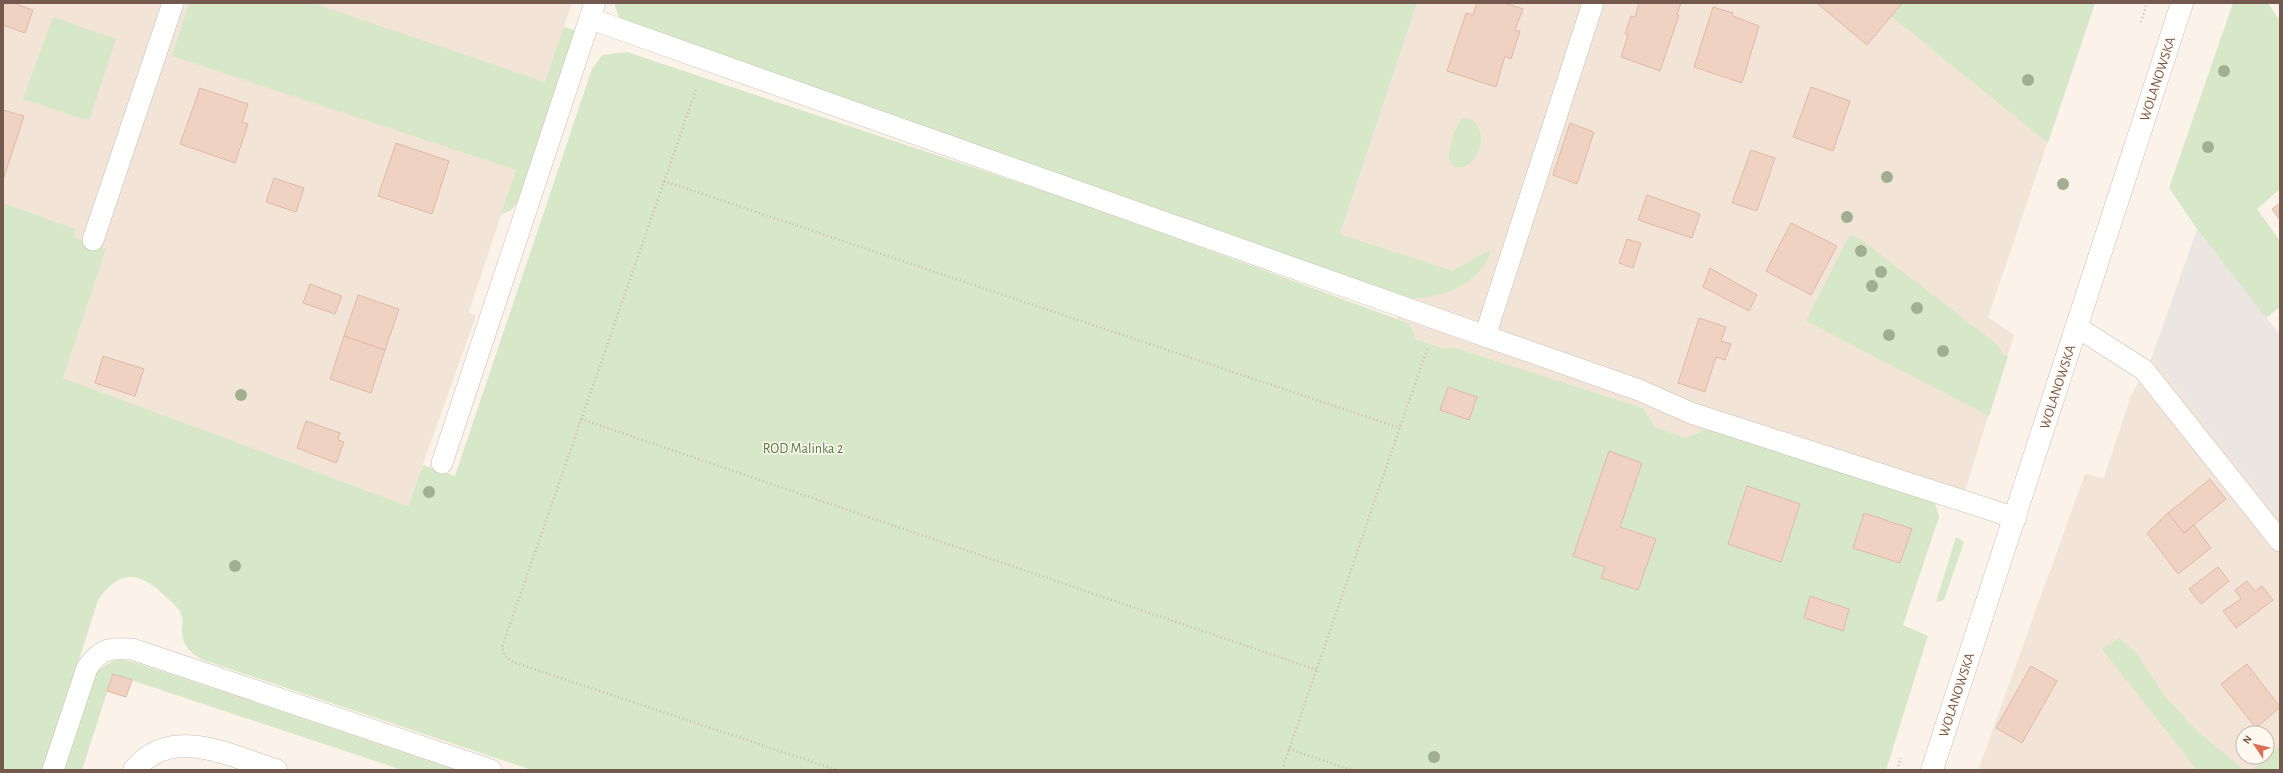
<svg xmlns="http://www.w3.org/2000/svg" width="2283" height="773" font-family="'Alegreya Sans',sans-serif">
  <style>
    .residential { fill: #f2e5d8 }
    .industrial { fill: #ece6e2 }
    .green { fill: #d6e8c8 }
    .building { fill: #efd2c2; stroke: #e0b9a4 }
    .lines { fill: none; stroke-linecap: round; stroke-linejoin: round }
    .service-casing { stroke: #cdbbaf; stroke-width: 22 }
    .pedestrian-casing { stroke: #cdbbaf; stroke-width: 23 }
    .tertiary-casing { stroke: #cdbbaf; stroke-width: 23 }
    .path { stroke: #d4b6a5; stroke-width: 2.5; stroke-dasharray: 1 3; stroke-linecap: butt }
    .service { stroke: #fff; stroke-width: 21 }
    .pedestrian { stroke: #fff; stroke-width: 22 }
    .tertiary { stroke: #fff; stroke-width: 22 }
    .tree { fill: #a1af90 }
    .labels { text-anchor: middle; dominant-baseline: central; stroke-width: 3; stroke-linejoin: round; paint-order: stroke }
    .street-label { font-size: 14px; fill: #745a4e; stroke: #fef8ef }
    .park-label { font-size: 14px; fill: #577847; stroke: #fef8ef }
  </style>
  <rect width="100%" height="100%" fill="#fbf3e9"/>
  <g class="residential">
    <path d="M3,3H572L469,312L476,316L408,506L30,366L76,229L3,203Z"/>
    <path d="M1417,3H2095L1988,317L2014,335L1965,491L1706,429L1685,438L1655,427L1643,408L1453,347L1445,349L1416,339L1409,323L1397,319L1404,298L1340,234Z"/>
    <path d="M2152,357L2280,519V745L2267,757V733H2243V757H2267L2252,770H1978L2085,474L2104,478L2131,396Z"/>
  </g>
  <path class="industrial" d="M2197,229L2280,335V519L2152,357Z"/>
  <g class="green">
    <path d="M189,3H313L545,82L564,27L577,31L520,200L510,211L501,214L516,170L172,56Z"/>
    <path d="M614,3H1417L1340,234L1453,271L1491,249C1483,285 1437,301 1404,298L629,22L619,17Z"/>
    <path d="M1902,3H2095L2048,143L1891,16Z"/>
    <path d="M2233,3H2268L2280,21V189L2257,209L2280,241V307L2266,318L2197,229L2169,188Z"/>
    <path d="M53,17L116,39L89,121L23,99Z"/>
    <path d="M627,52L1077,202L1397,319L1409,323L1416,339L1445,349L1453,347L1643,408L1655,427L1685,438L1706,429L1934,499L1939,517L1903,625L1928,636L1886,770H532L203,660C192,654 182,646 182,632C182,628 183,621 182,617C180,608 171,602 165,596C139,571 120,569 98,600L44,770H3V203L76,229L74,237L106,249L63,378L408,506L423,465L455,476L592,69L602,55Z"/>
    <path d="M1463,118C1490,118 1484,163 1462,167C1437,171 1454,126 1463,118Z"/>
    <path d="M1850,234L1863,241L1999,346L2003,354L2008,357L1989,416L1806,321Z"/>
    <path d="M1956,537L1964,542L1944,600L1936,602Z"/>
    <path d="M2119,638L2137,654L2163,694L2196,730L2244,770H2197L2102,649Z"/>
    <path d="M114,660H124L137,663L457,770H402L113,674L82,770H64L97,671Z"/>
    <path d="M2280,745V770H2252Z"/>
  </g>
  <g class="building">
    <path d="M3,3H13L33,10L25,33L3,25Z"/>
    <path d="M1477,3H1505L1523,9L1515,30L1520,31L1511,59L1505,56L1496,87L1447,71L1466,13L1473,15Z"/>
    <path d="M1639,3H1681L1677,15H1679L1660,71L1621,57L1628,35L1625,34L1631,16L1635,17Z"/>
    <path d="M1817,3H1902L1867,45Z"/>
    <path d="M1713,7L1733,13V16L1759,26L1742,83L1694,67Z"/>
    <path d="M1811,87L1850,101L1833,151L1793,137Z"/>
    <path d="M200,88L248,104L242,122L248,124L235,163L180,144Z"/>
    <path d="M3,110L24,116L4,177L3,176Z"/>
    <path d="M1570,123L1594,132L1577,184L1553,175Z"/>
    <path d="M396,143L449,161L432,214L378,196Z"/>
    <path d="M1751,150L1775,158L1757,211L1732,203Z"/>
    <path d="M274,178L304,188L296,212L266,202Z"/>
    <path d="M1647,195L1700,214L1692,238L1638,220Z"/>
    <path d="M2280,203V220L2272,209Z"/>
    <path d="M1791,223L1837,246L1811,295L1766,271Z"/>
    <path d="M1627,239L1641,243L1633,268L1619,263Z"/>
    <path d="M1710,268L1757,295L1749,311L1703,287Z"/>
    <path d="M310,284L342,296L335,314L303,303Z"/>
    <path d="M358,295L399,309L385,350L344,336Z"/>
    <path d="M1699,318L1726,327L1721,341L1731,344L1725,360L1716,357L1705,392L1678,383Z"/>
    <path d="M344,336L385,350L371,393L330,379Z"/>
    <path d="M103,356L144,369L135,396L95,383Z"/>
    <path d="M1448,387L1477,397L1469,420L1440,410Z"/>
    <path d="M306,421L340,433L338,440L344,442L336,463L297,448Z"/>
    <path d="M1609,451L1642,463L1620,527L1656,539L1638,590L1601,578L1605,567L1573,556Z"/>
    <path d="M2210,479L2226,499L2184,533L2168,513Z"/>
    <path d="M1747,486L1800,504L1781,562L1728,544Z"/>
    <path d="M1864,513L1912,529L1900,563L1853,548Z"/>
    <path d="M2168,513L2184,533L2194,525L2211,548L2178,574L2147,533Z"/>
    <path d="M2218,567L2229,581L2201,604L2189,589Z"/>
    <path d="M2247,581L2255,591L2262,586L2273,600L2236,628L2223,611L2241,599L2235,590Z"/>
    <path d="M1810,596L1849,609L1843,631L1804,618Z"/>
    <path d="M2247,664L2280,707L2256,728L2221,684Z"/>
    <path d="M2031,666L2057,681L2022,743L1996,728Z"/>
    <path d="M113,674L132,680L126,697L107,691Z"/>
  </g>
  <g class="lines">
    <defs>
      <g id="service">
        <path d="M1593,3L1485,336L1639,390L1691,413L2016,518"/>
        <path d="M591,19L1485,336"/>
        <path d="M93,240L173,3"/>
        <path d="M2077,327L2144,370L2280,541"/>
        <path d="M442,463L595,3"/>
        <path d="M53,770L87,668C101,648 109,648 132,649L491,770"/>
      </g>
      <path id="pedestrian" d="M134,770C172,724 229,756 276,770"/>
      <path id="tertiary" d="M1932,770L2182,3"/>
    </defs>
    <use href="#service" class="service-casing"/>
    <use href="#pedestrian" class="pedestrian-casing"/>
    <use href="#tertiary" class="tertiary-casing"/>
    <g class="path">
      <path d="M2141,22L2147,3"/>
      <path d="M696,90L502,647L505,656L513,662L837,770"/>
      <path d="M664,181L1400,428"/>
      <path d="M581,419L1317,670"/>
      <path d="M1289,749L1351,770"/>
      <path d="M1282,770L1427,349"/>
      <path d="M1722,770L1723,766"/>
      <path d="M1897,770L1901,758"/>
    </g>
    <use href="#service" class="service"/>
    <use href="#pedestrian" class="pedestrian"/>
    <use href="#tertiary" class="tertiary"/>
  </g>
  <g class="tree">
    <circle cx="2224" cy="71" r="6"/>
    <circle cx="2028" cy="80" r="6"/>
    <circle cx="2208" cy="147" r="6"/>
    <circle cx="1887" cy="177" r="6"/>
    <circle cx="2063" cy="184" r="6"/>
    <circle cx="1847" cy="217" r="6"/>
    <circle cx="1861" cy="251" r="6"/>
    <circle cx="1881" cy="272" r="6"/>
    <circle cx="1872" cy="286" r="6"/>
    <circle cx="1917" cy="308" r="6"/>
    <circle cx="1889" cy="335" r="6"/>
    <circle cx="1943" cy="351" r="6"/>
    <circle cx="241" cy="395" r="6"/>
    <circle cx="429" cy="492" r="6"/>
    <circle cx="235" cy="566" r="6"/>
    <circle cx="1434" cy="757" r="6"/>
  </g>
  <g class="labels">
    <g class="street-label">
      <text transform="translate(2158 79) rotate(-72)">WOLANOWSKA</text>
      <text transform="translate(2058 387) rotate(-72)">WOLANOWSKA</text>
      <text transform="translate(1957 695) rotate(-72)">WOLANOWSKA</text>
    </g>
    <g class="park-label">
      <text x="803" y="449">ROD Malinka 2</text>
    </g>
  </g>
  <rect width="2283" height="773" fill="none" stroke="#745a4e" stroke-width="8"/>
  <g transform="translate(2255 745) rotate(305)"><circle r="19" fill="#fef8ef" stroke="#c7b9af"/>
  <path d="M0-3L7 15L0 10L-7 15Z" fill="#dc7057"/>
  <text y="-6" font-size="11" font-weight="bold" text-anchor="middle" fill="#745a4e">N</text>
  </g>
</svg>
